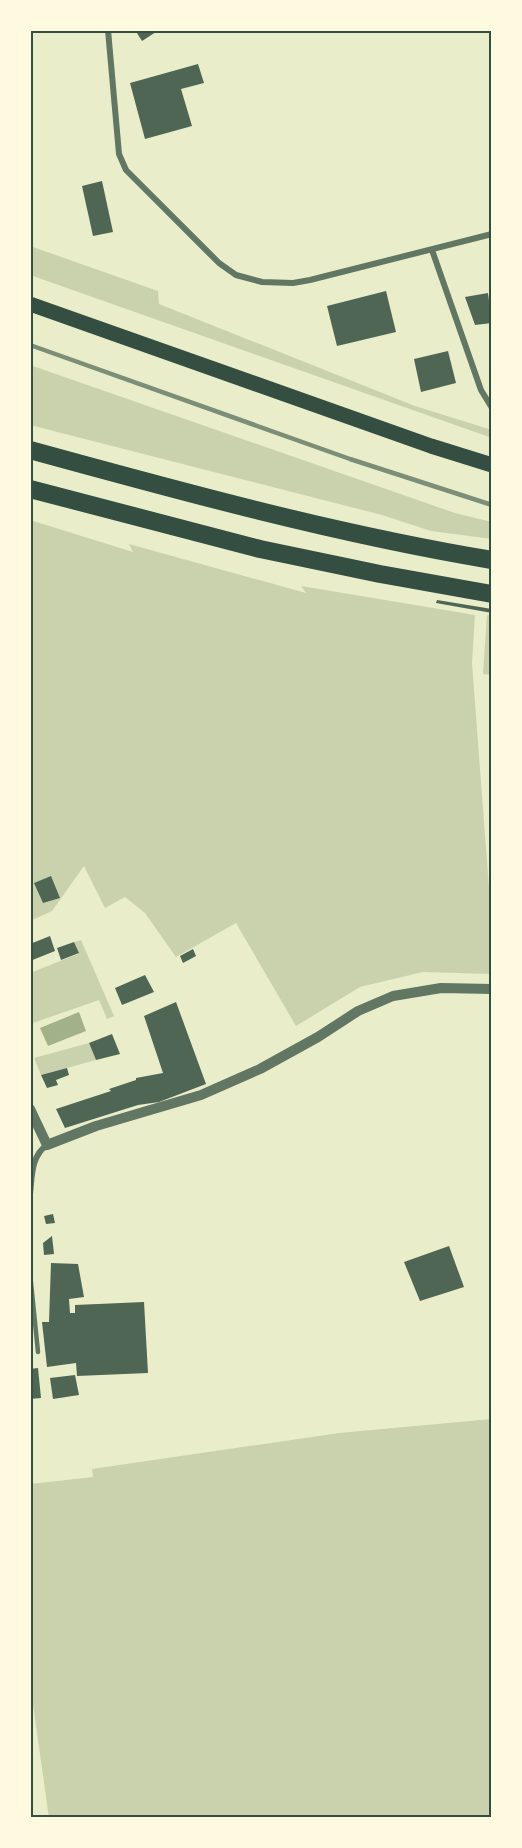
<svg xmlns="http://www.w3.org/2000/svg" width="522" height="1848" font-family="Ubuntu,sans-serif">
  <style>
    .green { fill: #cad2ad }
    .water { fill: #a3b18a }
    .building { fill: #4f6655 }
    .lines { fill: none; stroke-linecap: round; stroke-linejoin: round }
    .service { stroke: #617663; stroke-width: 4.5 }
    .minor { stroke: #617663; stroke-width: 6 }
    .tertiary { stroke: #617663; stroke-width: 10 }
    .primary { stroke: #344e41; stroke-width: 15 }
    .motorway { stroke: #344e41; stroke-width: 18 }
    .rail { stroke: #7c8e77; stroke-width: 4.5 }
    .neatline { fill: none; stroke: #344e41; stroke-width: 2 }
  </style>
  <rect width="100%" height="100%" fill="#e9edc9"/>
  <g class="green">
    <path d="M30,246L158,291L159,304L415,406L492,430V438L30,275Z"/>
    <path d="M30,365L455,513L492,522V539L431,531L382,515L30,425Z"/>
    <path d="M30,520L133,552L129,544L306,593L301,586L475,615L472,663L492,928V974L423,972L360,987L296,1026L236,923L176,957L145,913L125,897L105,908L84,866L52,911L30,921Z"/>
    <path d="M487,615L492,616V675L483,674Z"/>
    <path d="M81,940L114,1016L107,1019L99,1000L30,1024V973L78,954L74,942Z"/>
    <path d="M89,1043L96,1060L41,1075L34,1058Z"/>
    <path d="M492,1419V1818H49L30,1683V1484L93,1477L92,1469L339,1433Z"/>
  </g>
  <path class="water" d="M79,1012L86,1031L48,1046L40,1028Z"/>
  <g class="building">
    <path d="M135,30H159L142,41Z"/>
    <path d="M198,64L204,83L181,89L192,126L145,139L130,83Z"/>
    <path d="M102,181L113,232L93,236L82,186Z"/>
    <path d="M386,291L396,332L337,346L327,306Z"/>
    <path d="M488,293L492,323L475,325L465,297Z"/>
    <path d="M448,351L456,383L421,392L414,359Z"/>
    <path d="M437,600L492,609V613L436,603Z"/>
    <path d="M51,876L60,898L43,903L34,883Z"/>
    <path d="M50,936L55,951L30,961V944Z"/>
    <path d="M74,942L79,953L61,960L57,948Z"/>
    <path d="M193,949L196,956L183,963L180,956Z"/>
    <path d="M145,975L154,992L122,1005L115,988Z"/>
    <path d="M176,1002L206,1084L159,1102L138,1105L65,1128L56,1109L111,1091L109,1089L136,1080V1078L163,1073L144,1016Z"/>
    <path d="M112,1034L120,1054L96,1060L89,1043Z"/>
    <path d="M67,1068L69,1075L56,1080L58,1085L47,1088L41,1075Z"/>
    <path d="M53,1214L55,1223L46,1224L44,1216Z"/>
    <path d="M52,1236L54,1254L44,1255L43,1243Z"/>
    <path d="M449,1246L464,1287L420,1301L404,1262Z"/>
    <path d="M51,1263L78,1264L84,1297L69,1299L70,1313H75V1305L144,1302L148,1373L77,1376L76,1363L47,1367L42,1322H49Z"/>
    <path d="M38,1368L41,1398L30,1399V1369Z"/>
    <path d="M75,1375L79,1395L53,1399L50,1378Z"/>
  </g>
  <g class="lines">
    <path class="service" d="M30,1273L38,1352"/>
    <g class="minor">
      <path d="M108,30L119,154L126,170L219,263L236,275L262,282L293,283L310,280L492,234"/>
      <path d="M432,250L481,390L492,408"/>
      <path d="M30,1194C32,1176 31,1156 47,1145"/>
    </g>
    <path class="tertiary" d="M30,1109L47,1145L96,1126L201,1095L260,1069L318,1037L358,1011L393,996L441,988L492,989"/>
    <path class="primary" d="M30,304L431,446L492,465"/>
    <g class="motorway">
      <path d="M30,450C183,492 336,534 492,560"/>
      <path d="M30,489L260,549L380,574L492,594"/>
    </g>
    <path class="rail" d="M30,345L350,459L492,505"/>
  </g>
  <rect width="522" height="1848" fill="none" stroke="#fefae0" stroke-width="63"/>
  <rect x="32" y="32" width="458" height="1784" class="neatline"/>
</svg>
